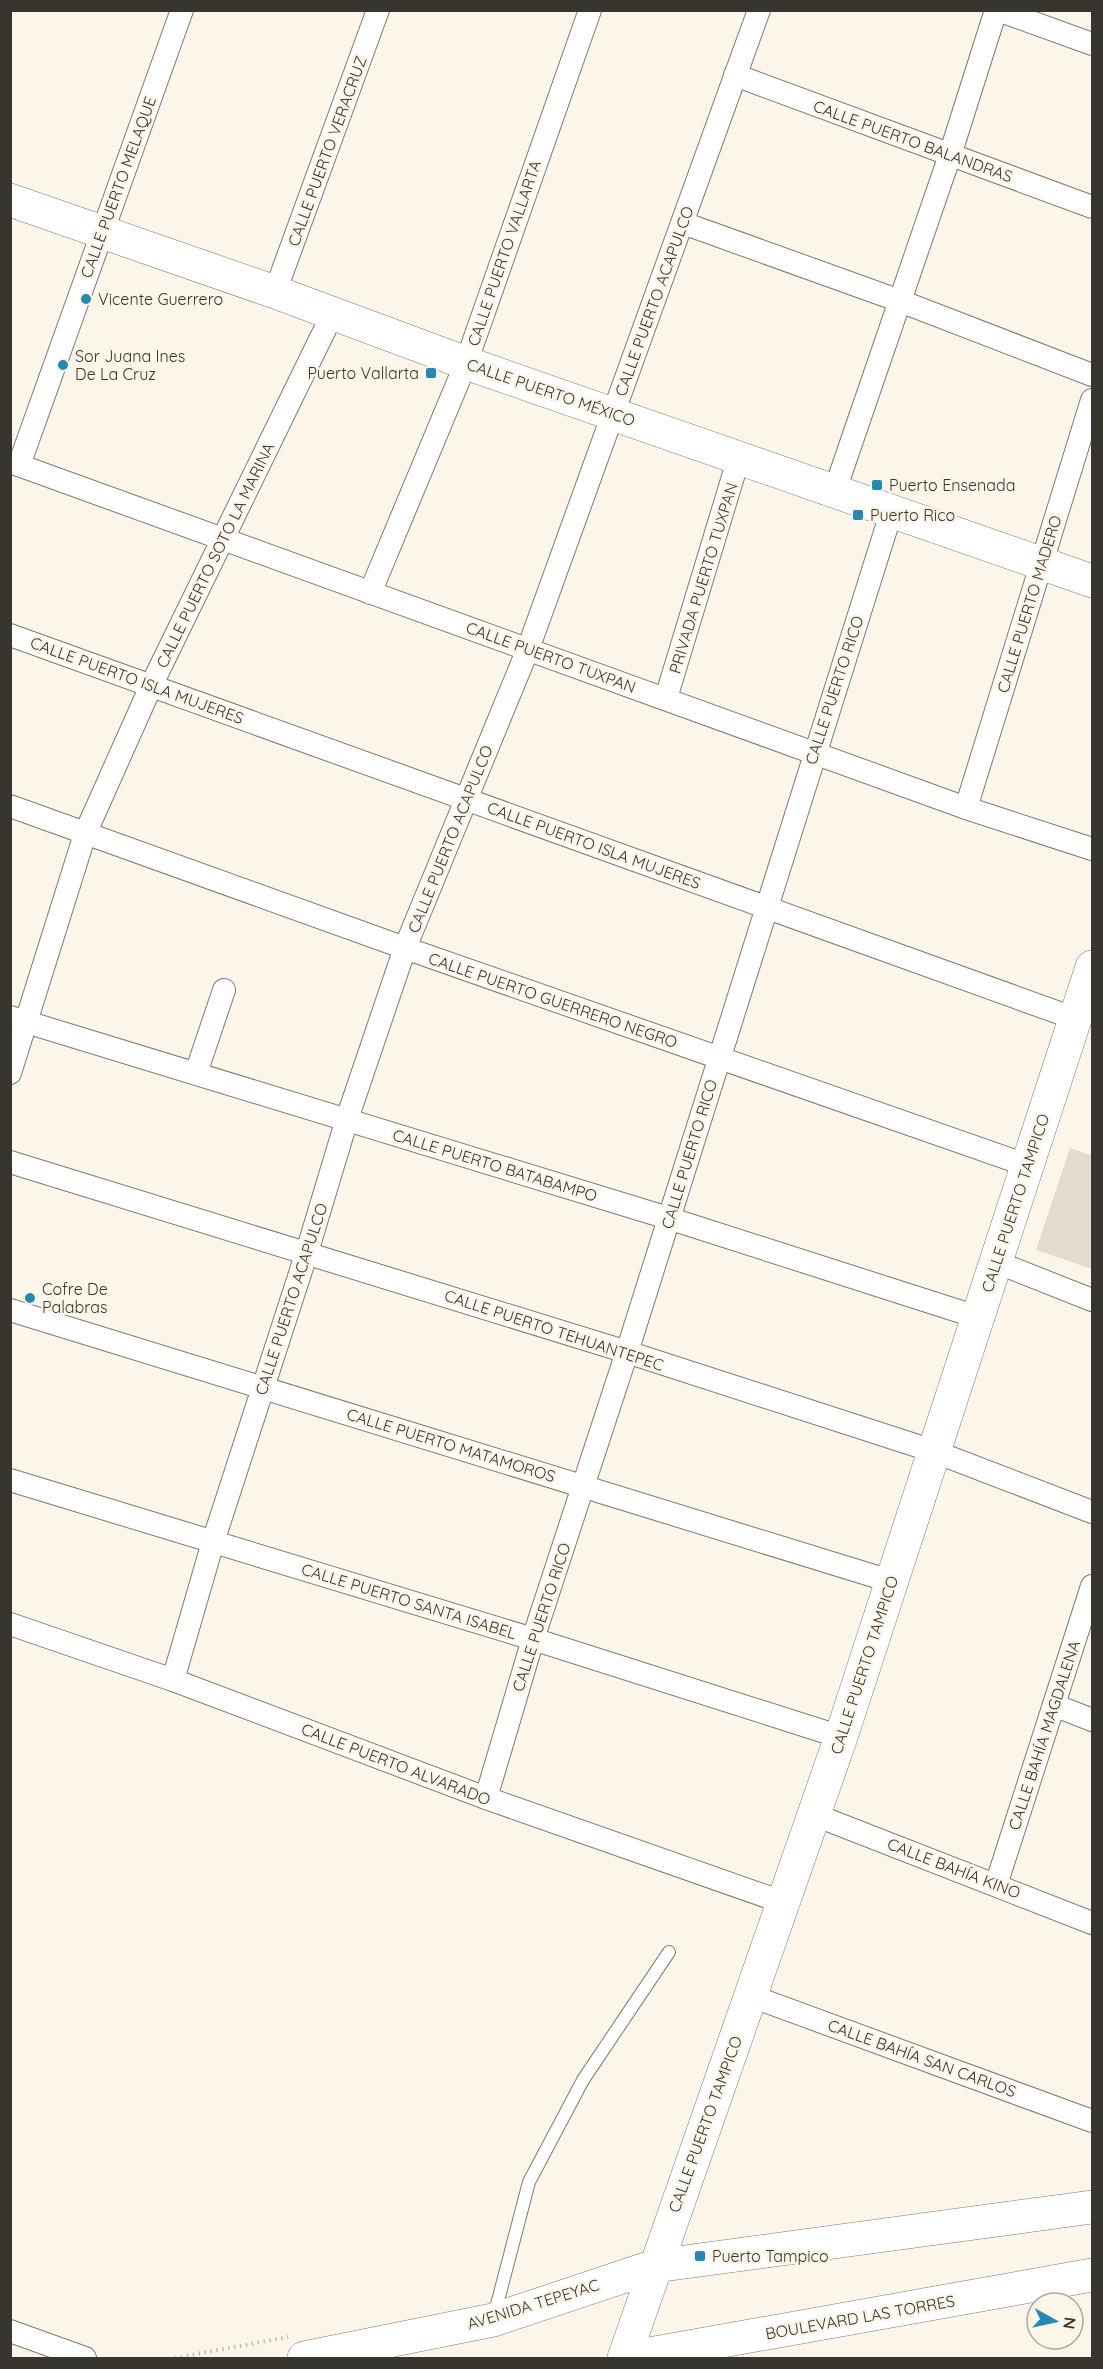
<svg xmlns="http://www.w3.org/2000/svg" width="1103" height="2369" font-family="Quicksand,sans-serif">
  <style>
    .building { fill: #e2dbcf }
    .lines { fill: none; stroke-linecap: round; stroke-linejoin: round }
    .lane-casing { stroke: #817a70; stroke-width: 14 }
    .street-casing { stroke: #817a70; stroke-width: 24 }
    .secondary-casing { stroke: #817a70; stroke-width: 34 }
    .primary-casing { stroke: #817a70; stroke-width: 34 }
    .path { stroke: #c0bab1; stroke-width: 4; stroke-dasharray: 1.5 4.5; stroke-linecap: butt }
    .lane { stroke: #fff; stroke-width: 12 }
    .street { stroke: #fff; stroke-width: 22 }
    .secondary { stroke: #fff; stroke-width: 33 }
    .primary { stroke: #fff; stroke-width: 33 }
    .poi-dot { fill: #2589b2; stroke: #fcf5e9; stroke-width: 2 }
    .labels { text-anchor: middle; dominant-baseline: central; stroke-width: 5; stroke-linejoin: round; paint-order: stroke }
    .street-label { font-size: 16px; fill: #383531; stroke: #fcf5e9 }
    .poi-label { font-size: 16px; fill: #383531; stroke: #fcf5e9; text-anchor: start }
  </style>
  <rect width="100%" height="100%" fill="#fcf5e9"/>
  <path class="building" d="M1070,1148L1092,1156V1269L1036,1250Z"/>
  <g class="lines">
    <defs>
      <path id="lane" d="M494,2316L529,2182L583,2080L669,1952"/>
      <g id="street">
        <path d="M998,10L1092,44"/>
        <path d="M735,75L1092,207"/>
        <path d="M683,223L900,301L1092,375"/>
        <path d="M275,292L378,10"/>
        <path d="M10,462L966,808L1092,849"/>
        <path d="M19,465L182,10"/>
        <path d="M835,490L950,155L996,10"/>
        <path d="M370,593L466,363L590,10"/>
        <path d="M10,635L1076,1019"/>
        <path d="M666,698L739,457"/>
        <path d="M10,806L405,948L1029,1166"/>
        <path d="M966,808L1092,400"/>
        <path d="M10,1017L668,1218L977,1317"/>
        <path d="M10,1073L85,834L151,686L333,313"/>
        <path d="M196,1073L224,990"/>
        <path d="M10,1162L627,1352L933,1451L1092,1512"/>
        <path d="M996,1262L1092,1300"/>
        <path d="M10,1310L890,1581"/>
        <path d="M10,1480L533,1639L841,1737"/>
        <path d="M10,1624L173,1680L486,1798L782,1902"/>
        <path d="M173,1680L213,1542L307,1252L347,1119L405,948L528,649L759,10"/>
        <path d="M1054,1705L1092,1720"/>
        <path d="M486,1798L533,1639L627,1352L892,510"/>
        <path d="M815,1815L1092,1923"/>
        <path d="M996,1885L1092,1586"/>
        <path d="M751,1996L1092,2121"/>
        <path d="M10,2331L85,2358"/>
      </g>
      <g id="secondary">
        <path d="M10,200L275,292L466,363L1092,581"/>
        <path d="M624,2358L841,1737L1092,967"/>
      </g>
      <g id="primary">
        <path d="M304,2358L493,2320L655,2266L1092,2207"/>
        <path d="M627,2358L1092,2275"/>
      </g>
    </defs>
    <use href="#lane" class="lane-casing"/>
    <use href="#street" class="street-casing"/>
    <use href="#secondary" class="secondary-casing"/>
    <use href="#primary" class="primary-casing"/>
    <path class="path" d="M175,2358L288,2337"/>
    <use href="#lane" class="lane"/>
    <use href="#street" class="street"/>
    <use href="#secondary" class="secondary"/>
    <use href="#primary" class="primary"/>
  </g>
  <g class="poi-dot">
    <circle cx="86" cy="299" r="6"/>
    <circle cx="63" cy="365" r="6"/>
    <rect x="425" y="367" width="12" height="12" rx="3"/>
    <rect x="871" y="479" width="12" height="12" rx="3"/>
    <rect x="852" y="509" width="12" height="12" rx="3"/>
    <circle cx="30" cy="1298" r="6"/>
    <rect x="694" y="2250" width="12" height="12" rx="3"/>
  </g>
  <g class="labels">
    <g class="street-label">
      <text transform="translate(913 141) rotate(20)">CALLE PUERTO BALANDRAS</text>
      <text transform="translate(327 151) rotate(-70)">CALLE PUERTO VERACRUZ</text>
      <text transform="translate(118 187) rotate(-70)">CALLE PUERTO MELAQUE</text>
      <text transform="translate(504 253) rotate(-71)">CALLE PUERTO VALLARTA</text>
      <text transform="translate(654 301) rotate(-70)">CALLE PUERTO ACAPULCO</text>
      <text transform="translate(551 392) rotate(19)">CALLE PUERTO MÉXICO</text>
      <text transform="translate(215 555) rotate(-64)">CALLE PUERTO SOTO LA MARINA</text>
      <text transform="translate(703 578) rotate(-73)">PRIVADA PUERTO TUXPAN</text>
      <text transform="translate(1029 604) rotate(-73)">CALLE PUERTO MADERO</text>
      <text transform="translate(551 657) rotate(20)">CALLE PUERTO TUXPAN</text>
      <text transform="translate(137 680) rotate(20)">CALLE PUERTO ISLA MUJERES</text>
      <text transform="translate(834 690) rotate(-72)">CALLE PUERTO RICO</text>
      <text transform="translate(450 839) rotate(-68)">CALLE PUERTO ACAPULCO</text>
      <text transform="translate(594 845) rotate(20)">CALLE PUERTO ISLA MUJERES</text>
      <text transform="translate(553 1000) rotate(19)">CALLE PUERTO GUERRERO NEGRO</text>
      <text transform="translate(689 1154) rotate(-73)">CALLE PUERTO RICO</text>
      <text transform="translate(495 1165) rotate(17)">CALLE PUERTO BATABAMPO</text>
      <text transform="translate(1015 1203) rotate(-72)">CALLE PUERTO TAMPICO</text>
      <text transform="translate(291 1299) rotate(-72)">CALLE PUERTO ACAPULCO</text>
      <text transform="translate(554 1330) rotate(18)">CALLE PUERTO TEHUANTEPEC</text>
      <text transform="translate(451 1445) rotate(17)">CALLE PUERTO MATAMOROS</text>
      <text transform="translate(409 1601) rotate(17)">CALLE PUERTO SANTA ISABEL</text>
      <text transform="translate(541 1617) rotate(-72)">CALLE PUERTO RICO</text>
      <text transform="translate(864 1665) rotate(-72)">CALLE PUERTO TAMPICO</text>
      <text transform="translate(1044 1735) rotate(-72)">CALLE BAHÍA MAGDALENA</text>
      <text transform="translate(396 1764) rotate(21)">CALLE PUERTO ALVARADO</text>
      <text transform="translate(954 1868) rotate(21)">CALLE BAHÍA KINO</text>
      <text transform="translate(922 2058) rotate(20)">CALLE BAHÍA SAN CARLOS</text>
      <text transform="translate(705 2124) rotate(-70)">CALLE PUERTO TAMPICO</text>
      <text transform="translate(533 2304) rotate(-17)">AVENIDA TEPEYAC</text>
      <text transform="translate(860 2317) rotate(-10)">BOULEVARD LAS TORRES</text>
    </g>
    <g class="poi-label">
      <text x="98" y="299">Vicente Guerrero</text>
      <text x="75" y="356">Sor Juana Ines<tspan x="75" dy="18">De La Cruz</tspan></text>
      <text x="419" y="373" text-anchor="end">Puerto Vallarta</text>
      <text x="889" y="485">Puerto Ensenada</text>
      <text x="870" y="515">Puerto Rico</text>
      <text x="42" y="1289">Cofre De<tspan x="42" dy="18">Palabras</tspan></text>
      <text x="712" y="2256">Puerto Tampico</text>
    </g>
  </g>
  <rect width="1103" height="2369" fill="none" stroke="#383531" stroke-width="24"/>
  <g transform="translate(1055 2321) rotate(98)"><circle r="28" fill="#fcf5e9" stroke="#aea89f" stroke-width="1.5"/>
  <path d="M0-4.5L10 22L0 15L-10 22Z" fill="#2589b2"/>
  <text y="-9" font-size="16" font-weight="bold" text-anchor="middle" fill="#383531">N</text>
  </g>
</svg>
